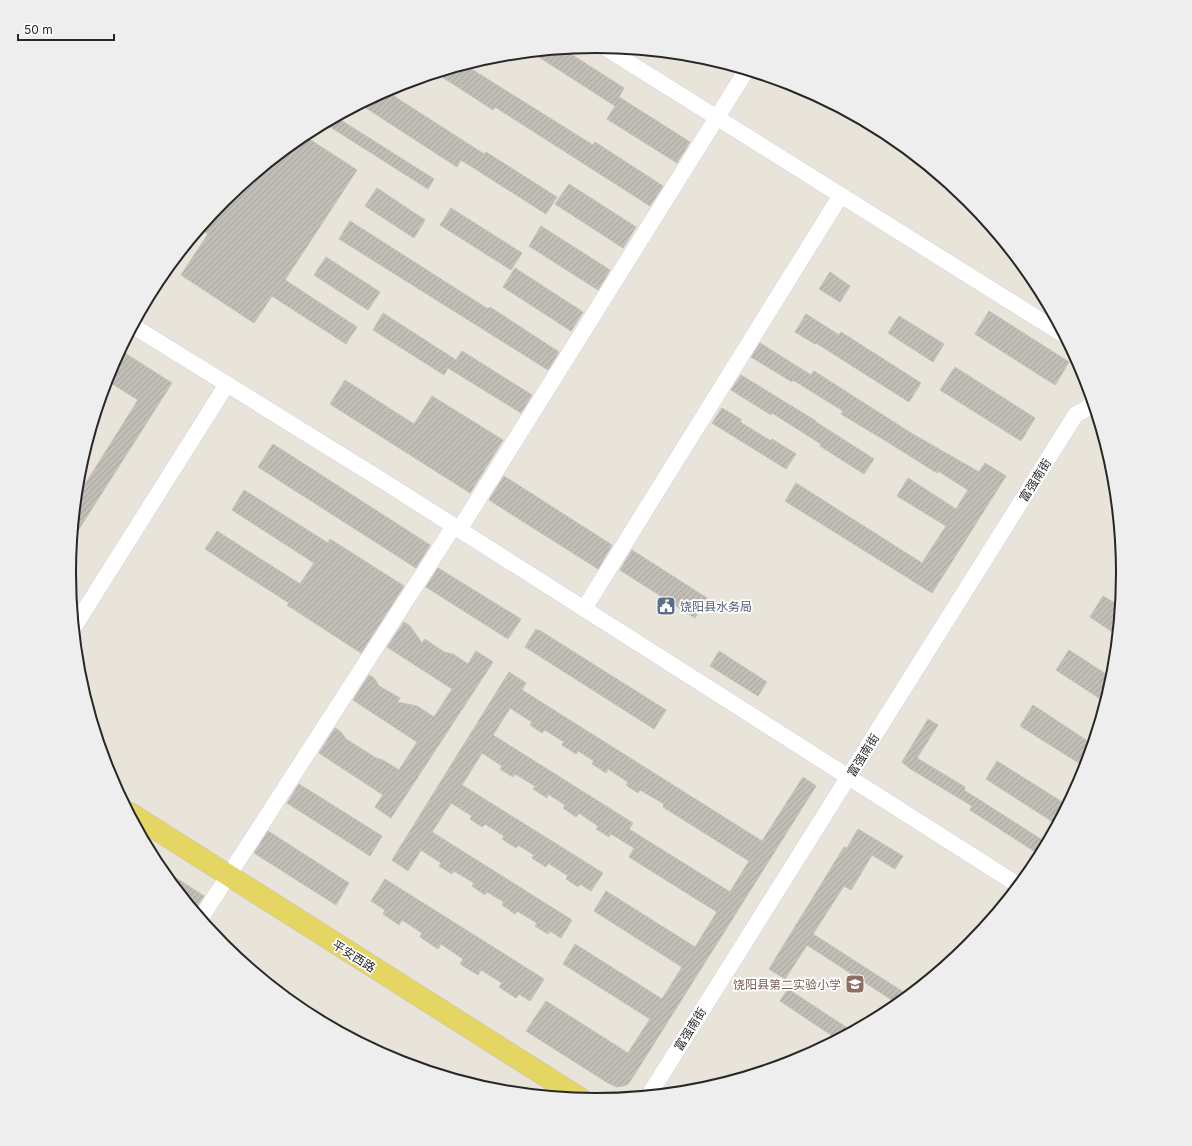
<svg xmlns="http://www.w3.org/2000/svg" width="1192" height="1146" font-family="Inter,'Noto Sans SC',sans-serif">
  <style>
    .building { fill: url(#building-hatch); stroke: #c4c0b4; fill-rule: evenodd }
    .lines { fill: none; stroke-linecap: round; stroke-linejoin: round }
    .minor-casing { stroke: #cfd1e0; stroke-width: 17 }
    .major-casing { stroke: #c3c3c3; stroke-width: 22 }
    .minor { stroke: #fff; stroke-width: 16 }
    .major { stroke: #e5d563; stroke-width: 21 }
    .labels { text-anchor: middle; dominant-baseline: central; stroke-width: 3.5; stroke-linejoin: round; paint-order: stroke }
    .street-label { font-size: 12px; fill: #272727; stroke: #fff }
    .service-label { font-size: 12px; fill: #4e5e75; stroke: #fff; text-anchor: start }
    .education-label { font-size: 12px; fill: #785e54; stroke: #fff; text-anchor: end }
    .rim { fill: none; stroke: #272727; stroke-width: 2 }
  </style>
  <defs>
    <pattern id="building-hatch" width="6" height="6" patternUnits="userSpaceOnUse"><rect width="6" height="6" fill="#c1beb7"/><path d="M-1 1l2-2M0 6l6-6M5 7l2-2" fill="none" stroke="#a6a39d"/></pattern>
  </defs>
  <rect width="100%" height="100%" fill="#e9e4da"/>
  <g class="building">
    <path d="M563,49L624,88L619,97L690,142L677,163L607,119L615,106L531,52Z"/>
    <path d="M465,65L593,145L595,142L663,186L650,206L495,107L493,110L436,73Z"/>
    <path d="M386,91L484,154L486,152L557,197L546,214L461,160L457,167L360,104Z"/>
    <path d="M336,117L434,179L428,189L324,123Z"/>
    <path d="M303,135L357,170L285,280L357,327L346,344L272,296L254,323L181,275L208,234L200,229L224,200Z"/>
    <path d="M569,184L636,227L623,248L555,204Z"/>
    <path d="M377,188L425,220L414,238L365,206Z"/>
    <path d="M451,208L522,253L511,270L440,225Z"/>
    <path d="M350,221L488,309L490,307L559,352L548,370L339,239Z"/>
    <path d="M541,226L610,270L598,290L529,246Z"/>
    <path d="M326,257L380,292L368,310L314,275Z"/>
    <path d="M515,268L583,312L571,331L503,287Z"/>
    <path d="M830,272L850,286L840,302L819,289Z"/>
    <path d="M989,311L1069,362L1055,385L975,334Z"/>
    <path d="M383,313L456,360L462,351L532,395L521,413L448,368L444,375L373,330Z"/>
    <path d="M806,314L839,335L841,332L921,383L909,402L816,343L815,344L795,332Z"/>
    <path d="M899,316L944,344L933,362L888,333Z"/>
    <path d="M760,343L811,375L814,371L911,433L979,472L985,463L1006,476L932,593L785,501L796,483L922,563L946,526L897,496L908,478L956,509L968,490L938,471L937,473L886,441L841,414L843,411L793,380L792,382L751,357Z"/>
    <path d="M120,350L172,383L72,540L77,497L138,400L106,380L109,371Z"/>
    <path d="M955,367L1035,418L1021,441L940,390Z"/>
    <path d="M741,375L816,421V422L874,459L864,474L820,446L821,444L772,413L771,415L731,390Z"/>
    <path d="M345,380L414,424L432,396L503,440L470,493L330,404Z"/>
    <path d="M722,408L742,420L740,422L771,441L772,439L796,454L786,469L712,423Z"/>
    <path d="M273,444L430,545L416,568L258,467Z"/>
    <path d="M504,476L612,545L598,569L489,500Z"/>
    <path d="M244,490L328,543L330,539L404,586L361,653L287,605L289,603L205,549L217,531L300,584L314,563L232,510Z"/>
    <path d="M632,550L707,598L695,618L620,570Z"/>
    <path d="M438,568L521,619L508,639L426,587Z"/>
    <path d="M1103,596L1120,606L1117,635L1090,617Z"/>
    <path d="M404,622L410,626L422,643L425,639L444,652L453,654L468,664L476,651L493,662L391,818L375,807L383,795L319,753L335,728L341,732L346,739L376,758L383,760L399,770L417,742L353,700L369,675L374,678L379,686L400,698L397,702L417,706L434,717L452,689L387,647Z"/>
    <path d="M536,629L538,631L539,630L666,710L654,729L525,647Z"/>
    <path d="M1069,650L1112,678L1105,702L1056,670Z"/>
    <path d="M719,651L767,682L758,696L710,666Z"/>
    <path d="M509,672L526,683L522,690L762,841L803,777L816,786L633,1077L628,1084L623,1086L617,1087L608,1083L526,1031L546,1001L628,1053L650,1019L563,964L575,944L662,999L682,967L594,911L606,891L695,947L717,912L629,857L634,848L611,834L609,837L596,829L598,826L579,813L576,817L563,808L565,805L548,794L547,798L533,789L535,786L515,774L513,777L500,769L502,766L482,753L462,785L603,873L591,891L580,884L578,887L566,879L568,876L548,863L546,867L532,858L534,855L518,845L516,848L502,839L504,836L485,824L482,827L470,819L472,816L451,803L432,832L572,920L561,938L550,931L548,934L535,926L537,923L517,911L515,914L502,905L504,902L487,892L485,895L472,886L474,883L454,871L452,874L439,866L441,863L421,850L408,871L392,860ZM510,708L532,722L530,725L542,733L545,730L564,742L562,745L576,754L578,751L594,761L592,764L606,773L608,769L628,782L626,785L638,793L640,790L664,804L663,807L749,861L730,892L629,829L633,823L493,735Z"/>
    <path d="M1033,705L1092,744L1085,767L1020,726Z"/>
    <path d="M928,719L938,725L917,758L965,787L964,790L1047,843L1040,855L970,810L972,806L909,768L902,762Z"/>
    <path d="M997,761L1067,805L1056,824L986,779Z"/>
    <path d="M299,784L382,836L370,856L287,803Z"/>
    <path d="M858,829L903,856L895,869L872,855L851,890L844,886L813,934L908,995L898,1004L807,945L785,979L769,969L844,847L847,848Z"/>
    <path d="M268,831L349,883L336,905L254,853Z"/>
    <path d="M164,870L204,896L195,909L192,907L163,871Z"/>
    <path d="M385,879L544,979L530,1001L519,994L516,998L499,987L502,983L481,970L478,975L460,964L463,959L441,944L438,949L420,937L422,933L402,920L399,925L383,914L385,910L371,901Z"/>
    <path d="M788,989L852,1031L837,1039L780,1001Z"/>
  </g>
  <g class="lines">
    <defs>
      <g id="minor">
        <path d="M604,47L1064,335"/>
        <path d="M133,326L388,484L1018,885"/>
        <path d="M459,530L746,71"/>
        <path d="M584,609L841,195"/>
        <path d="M74,627L227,384"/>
        <path d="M201,918L454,526"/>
        <path d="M649,1095L1076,414C1083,411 1089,409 1092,402"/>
      </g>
      <path id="major" d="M130,813L580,1098"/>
    </defs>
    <use href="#minor" class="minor-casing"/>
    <use href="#major" class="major-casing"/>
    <use href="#minor" class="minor"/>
    <use href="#major" class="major"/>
  </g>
  <defs>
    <symbol id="civic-square" viewBox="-11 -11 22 22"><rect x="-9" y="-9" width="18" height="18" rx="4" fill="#5c6f8a" stroke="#fff"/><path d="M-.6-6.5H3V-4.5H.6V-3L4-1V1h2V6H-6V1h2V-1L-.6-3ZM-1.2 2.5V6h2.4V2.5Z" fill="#fff"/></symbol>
    <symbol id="school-square" viewBox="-11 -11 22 22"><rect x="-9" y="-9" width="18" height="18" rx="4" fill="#8d6e63" stroke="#fff"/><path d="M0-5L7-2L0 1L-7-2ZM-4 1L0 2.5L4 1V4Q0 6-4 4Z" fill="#fff"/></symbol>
  </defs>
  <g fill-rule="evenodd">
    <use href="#civic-square" x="655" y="595" width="22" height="22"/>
    <use href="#school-square" x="844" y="973" width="22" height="22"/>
  </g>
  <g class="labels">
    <g class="street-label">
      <text transform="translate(1035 480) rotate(-58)">富强南街</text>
      <text transform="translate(863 755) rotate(-58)">富强南街</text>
      <text transform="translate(354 956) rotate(32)">平安西路</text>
      <text transform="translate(690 1029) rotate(-58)">富强南街</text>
    </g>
    <g class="service-label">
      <text x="680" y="606">饶阳县水务局</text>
    </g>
    <g class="education-label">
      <text x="841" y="984">饶阳县第二实验小学</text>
    </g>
  </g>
  <path d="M0 0H1192V1146H0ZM76 573a520 520 0 1 1 1040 0a520 520 0 1 1-1040 0Z" fill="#eee" fill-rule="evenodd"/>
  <path class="rim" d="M76 573a520 520 0 1 1 1040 0a520 520 0 1 1-1040 0Z"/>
  <path d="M18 34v6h96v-6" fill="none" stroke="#272727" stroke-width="2"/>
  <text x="24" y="34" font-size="12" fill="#272727" stroke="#ffffff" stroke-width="3" paint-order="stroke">50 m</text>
</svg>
